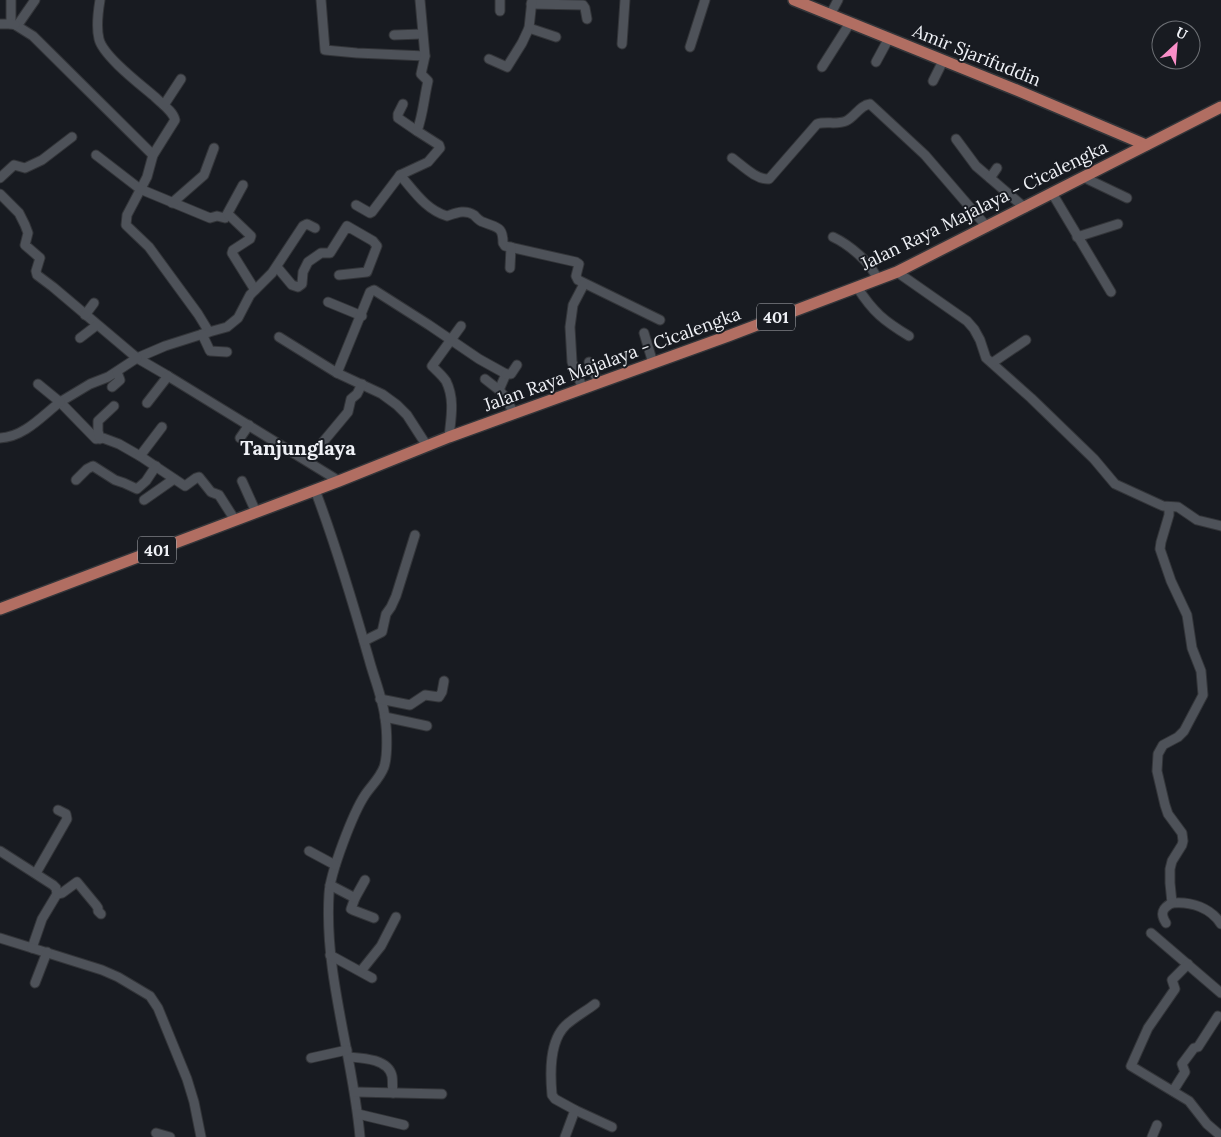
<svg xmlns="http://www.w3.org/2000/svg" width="1221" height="1137" font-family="Lora,serif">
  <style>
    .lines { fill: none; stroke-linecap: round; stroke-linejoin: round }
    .minor-casing { stroke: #333539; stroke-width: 11 }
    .major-casing { stroke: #333539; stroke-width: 14 }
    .minor { stroke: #4e5259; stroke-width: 9 }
    .major { stroke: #b16e62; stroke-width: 11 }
    .labels { text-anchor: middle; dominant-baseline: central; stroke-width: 4; stroke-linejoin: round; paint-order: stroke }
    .shield { fill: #181b21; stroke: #aeb1b6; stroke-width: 1 }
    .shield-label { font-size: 16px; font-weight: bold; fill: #eff1f6 }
    .street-label { font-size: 18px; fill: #eff1f6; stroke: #181b21 }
    .quarter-label { font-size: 20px; font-weight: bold; fill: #eff1f6; stroke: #181b21 }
  </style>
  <rect width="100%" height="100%" fill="#181b21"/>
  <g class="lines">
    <defs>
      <g id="minor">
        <path d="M11,0V24"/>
        <path d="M35,0L17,26L33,36L153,155"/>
        <path d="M100,0C98,12 96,27 99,39C103,56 141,85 155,97C162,104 173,111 175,120L153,155L147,177L127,215L126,225L149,247L198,314L209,332L165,346L137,358L168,376L339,481"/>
        <path d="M321,0L325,50L357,53L425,56"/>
        <path d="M531,4L583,5L585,8L587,19"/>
        <path d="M500,11V0"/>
        <path d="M830,15L838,0"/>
        <path d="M0,24H11L15,25"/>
        <path d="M529,28L556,37"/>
        <path d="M394,35L422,34"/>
        <path d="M622,44L625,0"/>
        <path d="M690,47L705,0"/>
        <path d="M489,59L507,67L522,43L529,28L532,0"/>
        <path d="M876,62L889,38"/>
        <path d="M822,67L850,23"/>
        <path d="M933,81L943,61"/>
        <path d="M403,104L398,114V118L417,131"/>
        <path d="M164,105L181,79"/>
        <path d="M956,139L976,166L990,178"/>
        <path d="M96,155L140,189L210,218L217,216L225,218L243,185"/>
        <path d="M732,158C742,165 756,180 769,179L817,124C826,121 837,125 846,121C855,117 860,105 870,104L925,155L987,227"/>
        <path d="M997,168L990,178L1025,208"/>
        <path d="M400,175C414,191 426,210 447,216C456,213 465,209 474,215C477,218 479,221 483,222C497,228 503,226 503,243L505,246L576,262L579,264L576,276L578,280L660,320"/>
        <path d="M1083,177L1127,198"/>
        <path d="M0,178L14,165L25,168L42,160L72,137"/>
        <path d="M1052,193L1111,292"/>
        <path d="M0,194L19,213L25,225L28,233L25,245L40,258L36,271L37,275L53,287L137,358L108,377L90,384L60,402L96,439L103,438L119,444L140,456L185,486L196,478L199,477L211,492L219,495L235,520"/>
        <path d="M172,203L204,175L214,148"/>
        <path d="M356,205L370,213L372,212L400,175L428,162L440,148L439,145L417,131C423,115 424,98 428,81L421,74L425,56L420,0"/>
        <path d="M228,214L251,236L250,239L233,250L232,253L255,290"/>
        <path d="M833,237C848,244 872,263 877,279"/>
        <path d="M1077,237L1118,224"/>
        <path d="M277,267L292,285L298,287L302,284L303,272L308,262L321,253H330L347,226L373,241L377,246L367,272L339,275"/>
        <path d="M510,268L511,247"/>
        <path d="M897,272L967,321L974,329L980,340L986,358L1031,398L1094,459L1115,484L1163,506L1178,507L1197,520L1221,526"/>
        <path d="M857,287C873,312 884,321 909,336"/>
        <path d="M328,302L362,316"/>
        <path d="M85,315L94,303"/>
        <path d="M209,332L227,327L238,318L250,295L272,273L303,226L307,224L315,228"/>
        <path d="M644,333L653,363"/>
        <path d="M202,334L210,351L227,352"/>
        <path d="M279,337L337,373L382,394L397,405L407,415L427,446"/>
        <path d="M80,338L97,325"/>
        <path d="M589,362L599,383"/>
        <path d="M992,363L1026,340"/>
        <path d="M337,373L370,292L374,290L429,325L479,359L506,374L499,390L506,398L514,414"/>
        <path d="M506,374H511L517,365"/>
        <path d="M485,379L499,390"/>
        <path d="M112,387L120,380L117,372"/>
        <path d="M583,389L572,362L570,327L573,305L584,284"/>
        <path d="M147,403L168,376"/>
        <path d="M449,437C451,418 455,399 446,381C442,375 437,371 432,366L461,326"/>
        <path d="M0,438C24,437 42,416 60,402L38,384"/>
        <path d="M240,438L249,425"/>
        <path d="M100,439L98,431V421L114,406"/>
        <path d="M318,448L348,412L351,399L357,394L362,384"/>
        <path d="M140,456L162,427"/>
        <path d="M76,480L87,469L93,466L115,480L124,483L137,489L146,481L156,466"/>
        <path d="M242,481L256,512"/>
        <path d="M315,490C336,545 353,603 369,659C374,678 383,699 385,718C387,730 388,755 384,767C380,778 371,786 365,795C353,813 330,873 329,894C324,976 353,1055 360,1137"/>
        <path d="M144,500L174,479"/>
        <path d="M1169,507V515L1161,542L1160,549L1171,581L1187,615L1192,648L1201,671L1203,695L1184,731L1178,737L1163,745L1158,754L1157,771L1165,805L1168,814L1182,833L1183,841L1182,845L1172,861L1170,869V883L1172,903C1191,901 1211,908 1221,924"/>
        <path d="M364,641L382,632L386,614L391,607L396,596L415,535"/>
        <path d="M380,699L410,705L425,695L439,697L442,692L444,681"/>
        <path d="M385,717L427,726"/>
        <path d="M0,851L53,885L56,888L57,894L42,919L32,948L0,938"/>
        <path d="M309,851L335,865"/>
        <path d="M36,873L67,819L66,814L58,810"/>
        <path d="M330,885L355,898L351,909L353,910L374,918"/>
        <path d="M57,894L62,893L77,882L96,905L98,908V911L101,914"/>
        <path d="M355,898L365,880"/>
        <path d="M1166,923C1160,914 1162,908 1172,903"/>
        <path d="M1151,933L1221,993"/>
        <path d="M32,948L102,970L118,977L150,996L158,1008L187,1079L194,1102L201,1137"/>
        <path d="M330,955L372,978"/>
        <path d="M1188,964L1172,980L1175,989L1148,1028L1131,1066L1189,1101L1207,1124L1221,1136"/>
        <path d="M361,971L381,946L396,917"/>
        <path d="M35,983L47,952"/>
        <path d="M349,1057C363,1058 388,1059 392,1076C393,1081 392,1088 393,1093"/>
        <path d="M311,1058L347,1050"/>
        <path d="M1173,1091L1185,1072L1182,1064L1194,1048L1198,1047L1218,1016"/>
        <path d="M355,1092L442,1094"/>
        <path d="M575,1110L612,1127"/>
        <path d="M358,1114L404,1125"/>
        <path d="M156,1133L170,1137"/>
        <path d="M565,1137L575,1110L555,1099L552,1095C550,1073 549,1041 566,1025C575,1017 586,1011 595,1004"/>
        <path d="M1152,1137L1157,1125"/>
      </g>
      <g id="major">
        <path d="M794,0L1019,91L1146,145"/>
        <path d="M0,609L339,481L449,437L728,336L897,272L1221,107"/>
      </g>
    </defs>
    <use href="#minor" class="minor-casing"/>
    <use href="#major" class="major-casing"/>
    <use href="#minor" class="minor"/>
    <use href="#major" class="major"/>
  </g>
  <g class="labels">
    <g class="shield">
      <rect x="757" y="303.5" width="38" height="27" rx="4"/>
      <rect x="138" y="536.5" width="38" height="27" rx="4"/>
    </g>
    <g class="shield-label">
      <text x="776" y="317">401</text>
      <text x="157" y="550">401</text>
    </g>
    <g class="street-label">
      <text transform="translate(977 55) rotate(22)">Amir Sjarifuddin</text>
      <text transform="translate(984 205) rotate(-26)">Jalan Raya Majalaya - Cicalengka</text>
      <text transform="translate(612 359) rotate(-20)">Jalan Raya Majalaya - Cicalengka</text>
    </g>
    <g class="quarter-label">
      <text x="298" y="447">Tanjunglaya</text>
    </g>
  </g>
  <g transform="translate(1176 45) rotate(26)"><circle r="24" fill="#181b21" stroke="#6e7176"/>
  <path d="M0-4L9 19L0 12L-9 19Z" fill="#f98fc8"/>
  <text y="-8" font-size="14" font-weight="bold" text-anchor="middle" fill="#eff1f6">U</text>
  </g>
</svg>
